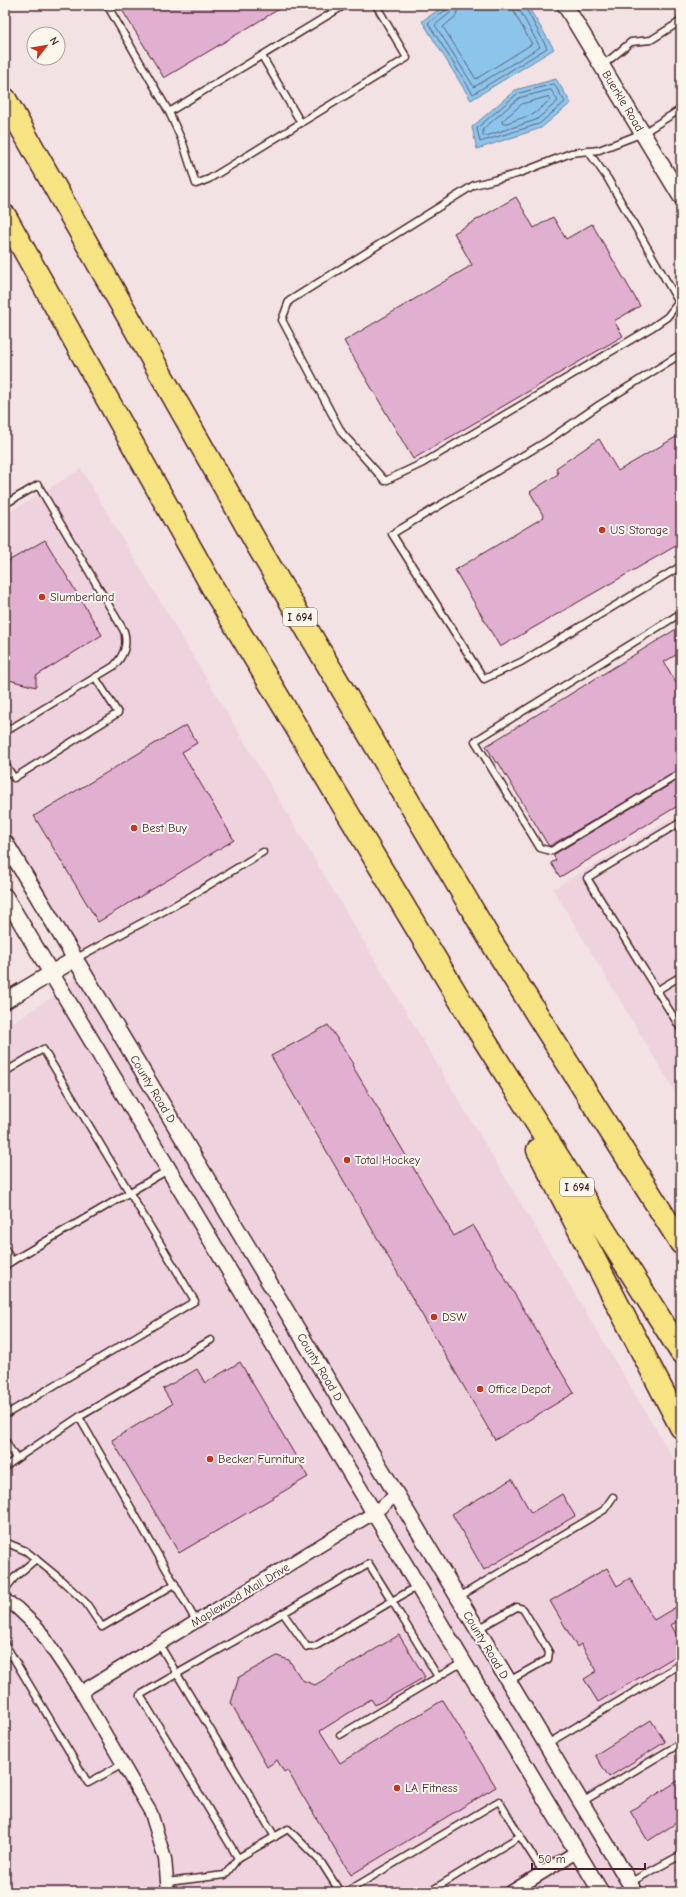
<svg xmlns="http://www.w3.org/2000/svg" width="686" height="1897" font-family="'Comic Neue',sans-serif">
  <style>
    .built { fill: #eed3de }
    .water { fill: #8cc5eb; stroke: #72839e }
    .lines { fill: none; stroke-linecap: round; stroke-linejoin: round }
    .shore { stroke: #646178; stroke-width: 1 }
    .building { fill: #e1b0d0; stroke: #4a1f2b }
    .service-casing { stroke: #4a1f2b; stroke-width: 9 }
    .minor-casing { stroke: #4a1f2b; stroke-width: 15 }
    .tertiary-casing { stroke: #4a1f2b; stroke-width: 18 }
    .motorway-casing { stroke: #4a1f2b; stroke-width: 25 }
    .service { stroke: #fbf7ec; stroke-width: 6 }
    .minor { stroke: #fbf7ec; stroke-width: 12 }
    .tertiary { stroke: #fbf7ec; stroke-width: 15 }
    .motorway { stroke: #f6e381; stroke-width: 22 }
    .poi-dot { fill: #c8321e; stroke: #fbf7ec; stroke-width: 1.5 }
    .labels { text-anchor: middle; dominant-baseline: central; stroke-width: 4; stroke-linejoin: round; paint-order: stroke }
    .shield { fill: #fbf7ec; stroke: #7f6065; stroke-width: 1 }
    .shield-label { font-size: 11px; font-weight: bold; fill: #4a1f2b }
    .street-label { font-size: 12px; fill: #4a1f2b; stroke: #fbf7ec }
    .poi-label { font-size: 12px; fill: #4a1f2b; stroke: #fbf7ec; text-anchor: start }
  </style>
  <rect width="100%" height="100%" fill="#f3e2e4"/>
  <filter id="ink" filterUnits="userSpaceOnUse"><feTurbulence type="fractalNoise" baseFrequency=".025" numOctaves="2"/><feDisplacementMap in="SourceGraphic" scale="8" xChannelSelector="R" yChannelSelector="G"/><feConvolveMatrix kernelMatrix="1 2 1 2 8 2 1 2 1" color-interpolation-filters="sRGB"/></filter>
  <g filter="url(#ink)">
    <g class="built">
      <path d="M81,469L681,1471V1892H5V1027L62,991L81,971L5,844V515Z"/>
      <path d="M681,813V1102L553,889Z"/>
    </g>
    <g class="water">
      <path d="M446,5H527L554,49L471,100L422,21Z"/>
      <path d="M556,79L571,103L541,128L477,149L472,127L515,90Z"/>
    </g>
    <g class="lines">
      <g class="shore">
        <path d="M448,5L446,10L428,23L473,94L547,48L524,5"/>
        <path d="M453,5L450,13L435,25L474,87L540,47L520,11L519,5"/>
        <path d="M459,5L456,16L443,27L476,79L532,44L515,14L513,5"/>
        <path d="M554,84L565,102L539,124L480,142L477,128L517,94Z"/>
        <path d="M551,90L558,101L536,120L486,136H483V129L519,98Z"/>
        <path d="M548,97L550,100L534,114L504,124L502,123V121L522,104Z"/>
      </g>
    </g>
    <g class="building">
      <path d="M119,5H286L164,78Z"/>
      <path d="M516,197L534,228L553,217L566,239L592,224L640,306L614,321L623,336L413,459L344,341L472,265L454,233Z"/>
      <path d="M681,434V543L500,647L455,570L544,517L530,492L558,474L556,468L599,439L618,471Z"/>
      <path d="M45,540L102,635L36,676V687L5,679V563Z"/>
      <path d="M681,626V652L664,662L681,691V769L550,846L548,845L498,762L496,763L486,746Z"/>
      <path d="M186,725L197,743L182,752L234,840L98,922L34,816Z"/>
      <path d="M681,778V804L560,877L551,863L556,860L553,855Z"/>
      <path d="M328,1025L354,1064L352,1065L454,1236L473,1225L574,1393L495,1440L271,1056Z"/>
      <path d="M240,1362L308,1477L179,1553L112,1440L172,1404L163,1389L197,1369L205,1383Z"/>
      <path d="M512,1479L531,1513L562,1494L575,1516L484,1570L452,1514Z"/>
      <path d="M607,1568L617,1586L630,1578L654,1620L676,1607L681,1616V1619L671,1625L681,1642V1653L598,1702L584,1679L597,1671L581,1644L577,1647L550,1601Z"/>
      <path d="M399,1635L425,1677L375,1705L371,1699L320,1731L340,1763L443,1700L496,1787L351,1875L287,1770L284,1772L277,1760L267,1767L231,1703L239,1677L277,1656L289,1660L302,1680L315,1685Z"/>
      <path d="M651,1720L665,1742L609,1777L595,1755Z"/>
      <path d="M681,1779V1820L648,1841L630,1811Z"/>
    </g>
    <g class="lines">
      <defs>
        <g id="service">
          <path d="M107,5L169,112"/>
          <path d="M345,5L169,112L183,143L196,184L209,179L407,58L376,5"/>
          <path d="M262,56L301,123"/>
          <path d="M602,66L631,42L651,40L681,21"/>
          <path d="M681,109L643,133L599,150L571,153L517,174L474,185L289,301L282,320L342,433L385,481L423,463L651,328L667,317L681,299"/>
          <path d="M588,151L608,179L678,301"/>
          <path d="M681,354L599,405L547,441L392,534L484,679L521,662L681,566"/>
          <path d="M5,504L38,485L124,631C128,645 124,655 114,666L5,732"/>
          <path d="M681,613L475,741L540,848L551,851L681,773"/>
          <path d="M5,764L14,778L118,713L95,677"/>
          <path d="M681,822L587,878L681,1029"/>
          <path d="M75,959L186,899L263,852"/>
          <path d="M656,991L681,976"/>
          <path d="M5,1072L43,1049L195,1301L5,1415"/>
          <path d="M5,1249L12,1261L5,1266"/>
          <path d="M12,1261L168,1170"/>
          <path d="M79,1417L211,1340"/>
          <path d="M5,1440L16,1459L79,1417L196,1621"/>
          <path d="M5,1467L16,1459"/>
          <path d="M5,1542L26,1551L59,1578L86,1603L102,1627L175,1584"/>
          <path d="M5,1589L15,1577L36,1559"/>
          <path d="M459,1597L604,1510L613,1497"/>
          <path d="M283,1613L307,1647H314L392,1601L438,1677"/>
          <path d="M478,1629L517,1607L523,1609L549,1652L548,1659L509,1681"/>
          <path d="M5,1644L88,1783L123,1764"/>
          <path d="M159,1644L275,1837"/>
          <path d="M340,1735L463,1662"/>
          <path d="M547,1744L681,1664"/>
          <path d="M582,1802L681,1743"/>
          <path d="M238,1858L288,1829L321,1862L340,1892"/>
          <path d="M167,1882L225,1875L238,1858L140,1695L369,1564L392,1601L418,1586"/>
          <path d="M629,1883L681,1855"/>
          <path d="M346,1892L499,1801L520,1836"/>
          <path d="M429,1892L520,1836L543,1872"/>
        </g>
        <g id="minor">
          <path d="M5,1600L17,1608L38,1628L81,1692L151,1813L165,1859L168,1892"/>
          <path d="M81,1692L375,1512L396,1495"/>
          <path d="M511,1892L576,1852"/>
        </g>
        <g id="tertiary">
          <path d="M565,5L681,197"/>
          <path d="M5,842L635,1892"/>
          <path d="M5,896L601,1892"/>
          <path d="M5,1001L75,959"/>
        </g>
        <g id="motorway">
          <path d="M5,99L262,553L492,943L681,1243"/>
          <path d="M5,216L214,590L473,1022L681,1352"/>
          <path d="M538,1150L681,1427"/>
        </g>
      </defs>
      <use href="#service" class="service-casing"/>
      <use href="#minor" class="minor-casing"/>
      <use href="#tertiary" class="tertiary-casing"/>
      <use href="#motorway" class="motorway-casing"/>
      <use href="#service" class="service"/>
      <use href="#minor" class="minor"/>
      <use href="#tertiary" class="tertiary"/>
      <use href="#motorway" class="motorway"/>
    </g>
  </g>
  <g class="poi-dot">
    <circle cx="602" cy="530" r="4"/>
    <circle cx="42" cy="597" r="4"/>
    <circle cx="134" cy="828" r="4"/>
    <circle cx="347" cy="1160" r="4"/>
    <circle cx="434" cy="1317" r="4"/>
    <circle cx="480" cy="1389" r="4"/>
    <circle cx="210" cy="1459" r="4"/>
    <circle cx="397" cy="1788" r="4"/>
  </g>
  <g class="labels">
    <g class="shield">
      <rect x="283" y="608" width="34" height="18" rx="3"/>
      <rect x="560" y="1178" width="34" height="18" rx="3"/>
    </g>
    <g class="shield-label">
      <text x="300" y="617">I 694</text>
      <text x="577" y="1187">I 694</text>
    </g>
    <g class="street-label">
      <text transform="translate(623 101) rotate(59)">Buerkle Road</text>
      <text transform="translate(153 1089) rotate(59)">County Road D</text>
      <text transform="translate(320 1367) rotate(59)">County Road D</text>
      <text transform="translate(240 1595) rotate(-31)">Maplewood Mall Drive</text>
      <text transform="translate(486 1645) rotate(59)">County Road D</text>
    </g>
    <g class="poi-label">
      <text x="610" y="530">US Storage</text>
      <text x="50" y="597">Slumberland</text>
      <text x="142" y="828">Best Buy</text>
      <text x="355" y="1160">Total Hockey</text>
      <text x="442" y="1317">DSW</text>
      <text x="488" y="1389">Office Depot</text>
      <text x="218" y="1459">Becker Furniture</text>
      <text x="405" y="1788">LA Fitness</text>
    </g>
  </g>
  <rect width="686" height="1897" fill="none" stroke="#fbf7ec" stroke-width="20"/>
  <rect x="10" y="10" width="666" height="1877" fill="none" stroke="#4a1f2b" stroke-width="1.5" filter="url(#ink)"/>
  <g transform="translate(46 46) rotate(59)"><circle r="19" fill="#fbf7ec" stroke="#b4a19f"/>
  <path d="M0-3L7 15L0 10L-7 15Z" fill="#c8321e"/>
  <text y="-6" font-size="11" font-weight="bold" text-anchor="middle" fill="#4a1f2b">N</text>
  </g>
  <path d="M532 1863v6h113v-6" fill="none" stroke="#4a1f2b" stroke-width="2"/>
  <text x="538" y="1863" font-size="12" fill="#4a1f2b" stroke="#fbf7ec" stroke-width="3" paint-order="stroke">50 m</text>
</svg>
